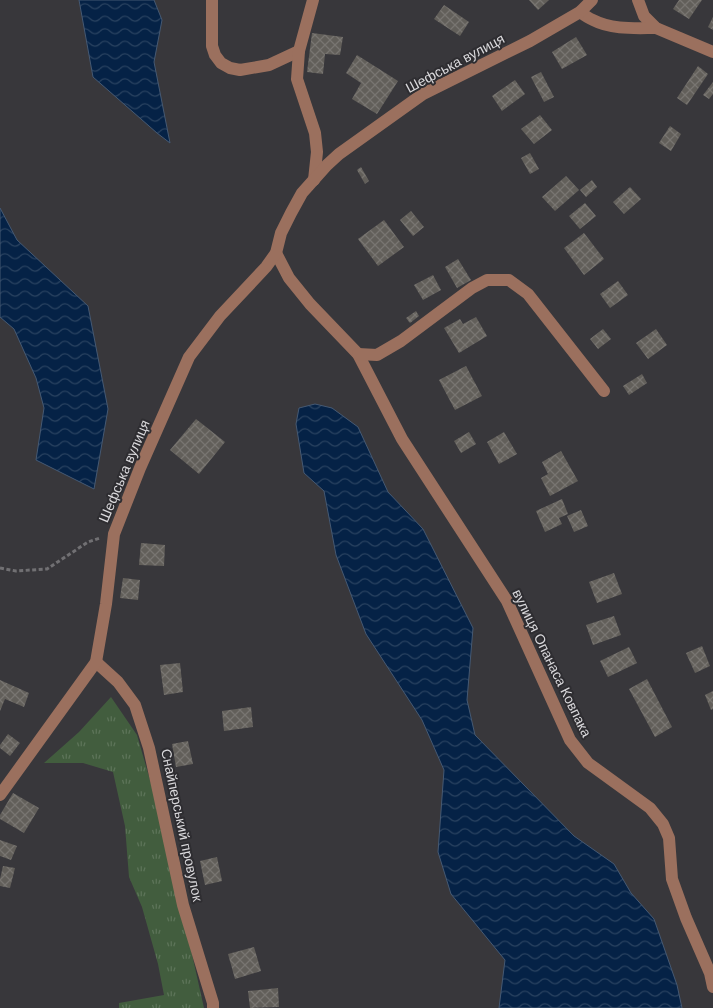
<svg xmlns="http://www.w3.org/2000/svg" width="713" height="1008" font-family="'DM Sans',sans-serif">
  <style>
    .grass { fill: url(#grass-tufts) }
    .water { fill: url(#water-waves); stroke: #455973 }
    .building { fill: url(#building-cross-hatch) }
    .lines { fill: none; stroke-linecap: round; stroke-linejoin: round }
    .path { stroke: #717073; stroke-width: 3; stroke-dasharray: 4 2.5; stroke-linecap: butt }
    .minor { stroke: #9b705e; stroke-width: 12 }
    .labels { text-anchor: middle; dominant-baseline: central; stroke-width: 4; stroke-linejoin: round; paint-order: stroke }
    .street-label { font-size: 14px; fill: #dad9dc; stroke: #2e2d31 }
  </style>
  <defs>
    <pattern id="grass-tufts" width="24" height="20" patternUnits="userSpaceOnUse" patternTransform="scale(1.25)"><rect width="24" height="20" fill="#425d3e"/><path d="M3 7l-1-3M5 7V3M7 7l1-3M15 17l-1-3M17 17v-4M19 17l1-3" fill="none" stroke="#5d7459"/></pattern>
    <pattern id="water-waves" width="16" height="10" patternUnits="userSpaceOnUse" patternTransform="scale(1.25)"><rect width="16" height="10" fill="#052246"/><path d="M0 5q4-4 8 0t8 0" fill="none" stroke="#294260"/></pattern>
    <pattern id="building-cross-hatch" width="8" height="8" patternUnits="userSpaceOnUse" patternTransform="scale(1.25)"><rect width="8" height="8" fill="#625f5a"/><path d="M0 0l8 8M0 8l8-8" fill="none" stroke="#787571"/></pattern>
  </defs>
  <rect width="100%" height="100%" fill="#38373b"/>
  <path class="grass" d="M111,697L137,735L163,825L204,1008H119V1003L164,995L158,964L142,907L129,877L125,826L113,772L83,763H44L79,732Z"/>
  <g class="water">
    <path d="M79,0H154L162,20L154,62L170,143L157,133L93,77Z"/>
    <path d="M0,208L17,240L88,306L108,409L94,489L36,460L44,408L36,378L14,329L0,317Z"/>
    <path d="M315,404L332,408L358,427L388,492L423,529L473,628L467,700L475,735L574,836L614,864L631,893L654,919L677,985L682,1008H499L505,960L451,894L438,852L444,770L422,720L366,634L336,555L324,491L304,473L296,424L299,408Z"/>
  </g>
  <g class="building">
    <path d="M529,0H549L538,10Z"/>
    <path d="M679,0H702L689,19L673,9Z"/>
    <path d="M444,5L469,22L460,36L434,19Z"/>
    <path d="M713,17V30L708,27Z"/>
    <path d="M312,33L343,37L340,55L325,54L323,74L307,72Z"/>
    <path d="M576,37L587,55L562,69L552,52Z"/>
    <path d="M357,55L398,81L377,114L352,99L361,83L346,73Z"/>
    <path d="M698,66L708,74L687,105L677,98Z"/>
    <path d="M541,72L554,97L544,102L531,77Z"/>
    <path d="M515,80L525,94L502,111L492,96Z"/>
    <path d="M713,82V94L709,99L703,95Z"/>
    <path d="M540,115L552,130L534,144L521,129Z"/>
    <path d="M670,126L681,134L671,151L659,143Z"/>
    <path d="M530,153L539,169L530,174L521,158Z"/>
    <path d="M361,167L369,181L365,184L357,170Z"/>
    <path d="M566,176L579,190L555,211L542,197Z"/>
    <path d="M592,180L597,187L586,197L580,190Z"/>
    <path d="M630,187L641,199L624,214L613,202Z"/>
    <path d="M585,203L596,216L580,229L569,216Z"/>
    <path d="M411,211L424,227L413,236L400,220Z"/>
    <path d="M384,220L404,247L378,266L358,239Z"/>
    <path d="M584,233L604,259L584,275L564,248Z"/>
    <path d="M458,259L471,280L457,288L445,267Z"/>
    <path d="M433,275L441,290L423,300L414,285Z"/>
    <path d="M618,281L628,295L610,308L600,294Z"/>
    <path d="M416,311L419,316L410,323L406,318Z"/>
    <path d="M476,317L487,336L459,353L444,328L460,319L463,324Z"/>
    <path d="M603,329L611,339L598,349L590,339Z"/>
    <path d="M656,329L667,345L648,359L636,343Z"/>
    <path d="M466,366L482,396L455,410L439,380Z"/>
    <path d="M642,374L647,383L629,395L623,386Z"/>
    <path d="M196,419L225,442L199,474L170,450Z"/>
    <path d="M469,432L476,444L461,453L454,441Z"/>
    <path d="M504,432L517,454L499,464L487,442Z"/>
    <path d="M561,451L578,481L550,496L541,478L548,474L542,462Z"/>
    <path d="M562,499L568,514L559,518L562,524L545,532L536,511Z"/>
    <path d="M581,510L588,526L574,532L567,516Z"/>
    <path d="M141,543L165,545L164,566L139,565Z"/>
    <path d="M614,573L622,594L597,603L589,582Z"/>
    <path d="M123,578L140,580L138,600L120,598Z"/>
    <path d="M614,616L621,635L593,645L586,625Z"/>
    <path d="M702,646L710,666L695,673L686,653Z"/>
    <path d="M629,647L637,663L608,677L600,661Z"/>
    <path d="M180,663L183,692L164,695L160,665Z"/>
    <path d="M647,679L672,727L655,737L629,689Z"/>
    <path d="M0,680L29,693L24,707L5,699L0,711Z"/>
    <path d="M713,691V709L711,710L705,695Z"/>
    <path d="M251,707L253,727L224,731L222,711Z"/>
    <path d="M8,734L20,743L10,756L0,748V745Z"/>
    <path d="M188,741L193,764L176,767L172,744Z"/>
    <path d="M13,793L39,808L24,833L0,819V815Z"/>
    <path d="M0,840L17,846L11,860L0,856Z"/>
    <path d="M217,857L222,881L205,885L200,861Z"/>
    <path d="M3,866L15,868L10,888L0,886V879Z"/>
    <path d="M254,947L261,971L235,979L228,954Z"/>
    <path d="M278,988L279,1007L250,1008L248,991Z"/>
  </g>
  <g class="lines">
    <path class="path" d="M0,568L16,571L47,569L88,542L100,538"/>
    <g class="minor">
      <path d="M212,0V46L215,55L221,63L230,68L240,70L269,65L299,51"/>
      <path d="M313,0L299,51L297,79L315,133L317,152L314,180"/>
      <path d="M638,0L644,16L656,28L713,52"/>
      <path d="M580,12C584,15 588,18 593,20C612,30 636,28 656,28"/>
      <path d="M276,253L289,278L310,304L358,354L402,439L507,601L570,740L588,763L650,808L663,824L669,838L672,879L686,918L710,973L713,987"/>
      <path d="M358,354L377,355L401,341L472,288L487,280H509L528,294L604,391"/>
      <path d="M96,662L118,682L135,705L149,748L183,905L213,1003V1008"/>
      <path d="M0,795L96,662L106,604L114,534L140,468L189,357L220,316L266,267L276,253L281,233L291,213L302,193L327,165L339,154L423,94L530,41L580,12L592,0"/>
    </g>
  </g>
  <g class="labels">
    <g class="street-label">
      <text transform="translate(455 63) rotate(-28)">Шефська вулиця</text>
      <text transform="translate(124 471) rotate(-67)">Шефська вулиця</text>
      <text transform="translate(552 663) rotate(64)">вулиця Опанаса Ковпака</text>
      <text transform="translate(182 825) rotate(78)">Снайперський провулок</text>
    </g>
  </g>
</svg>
